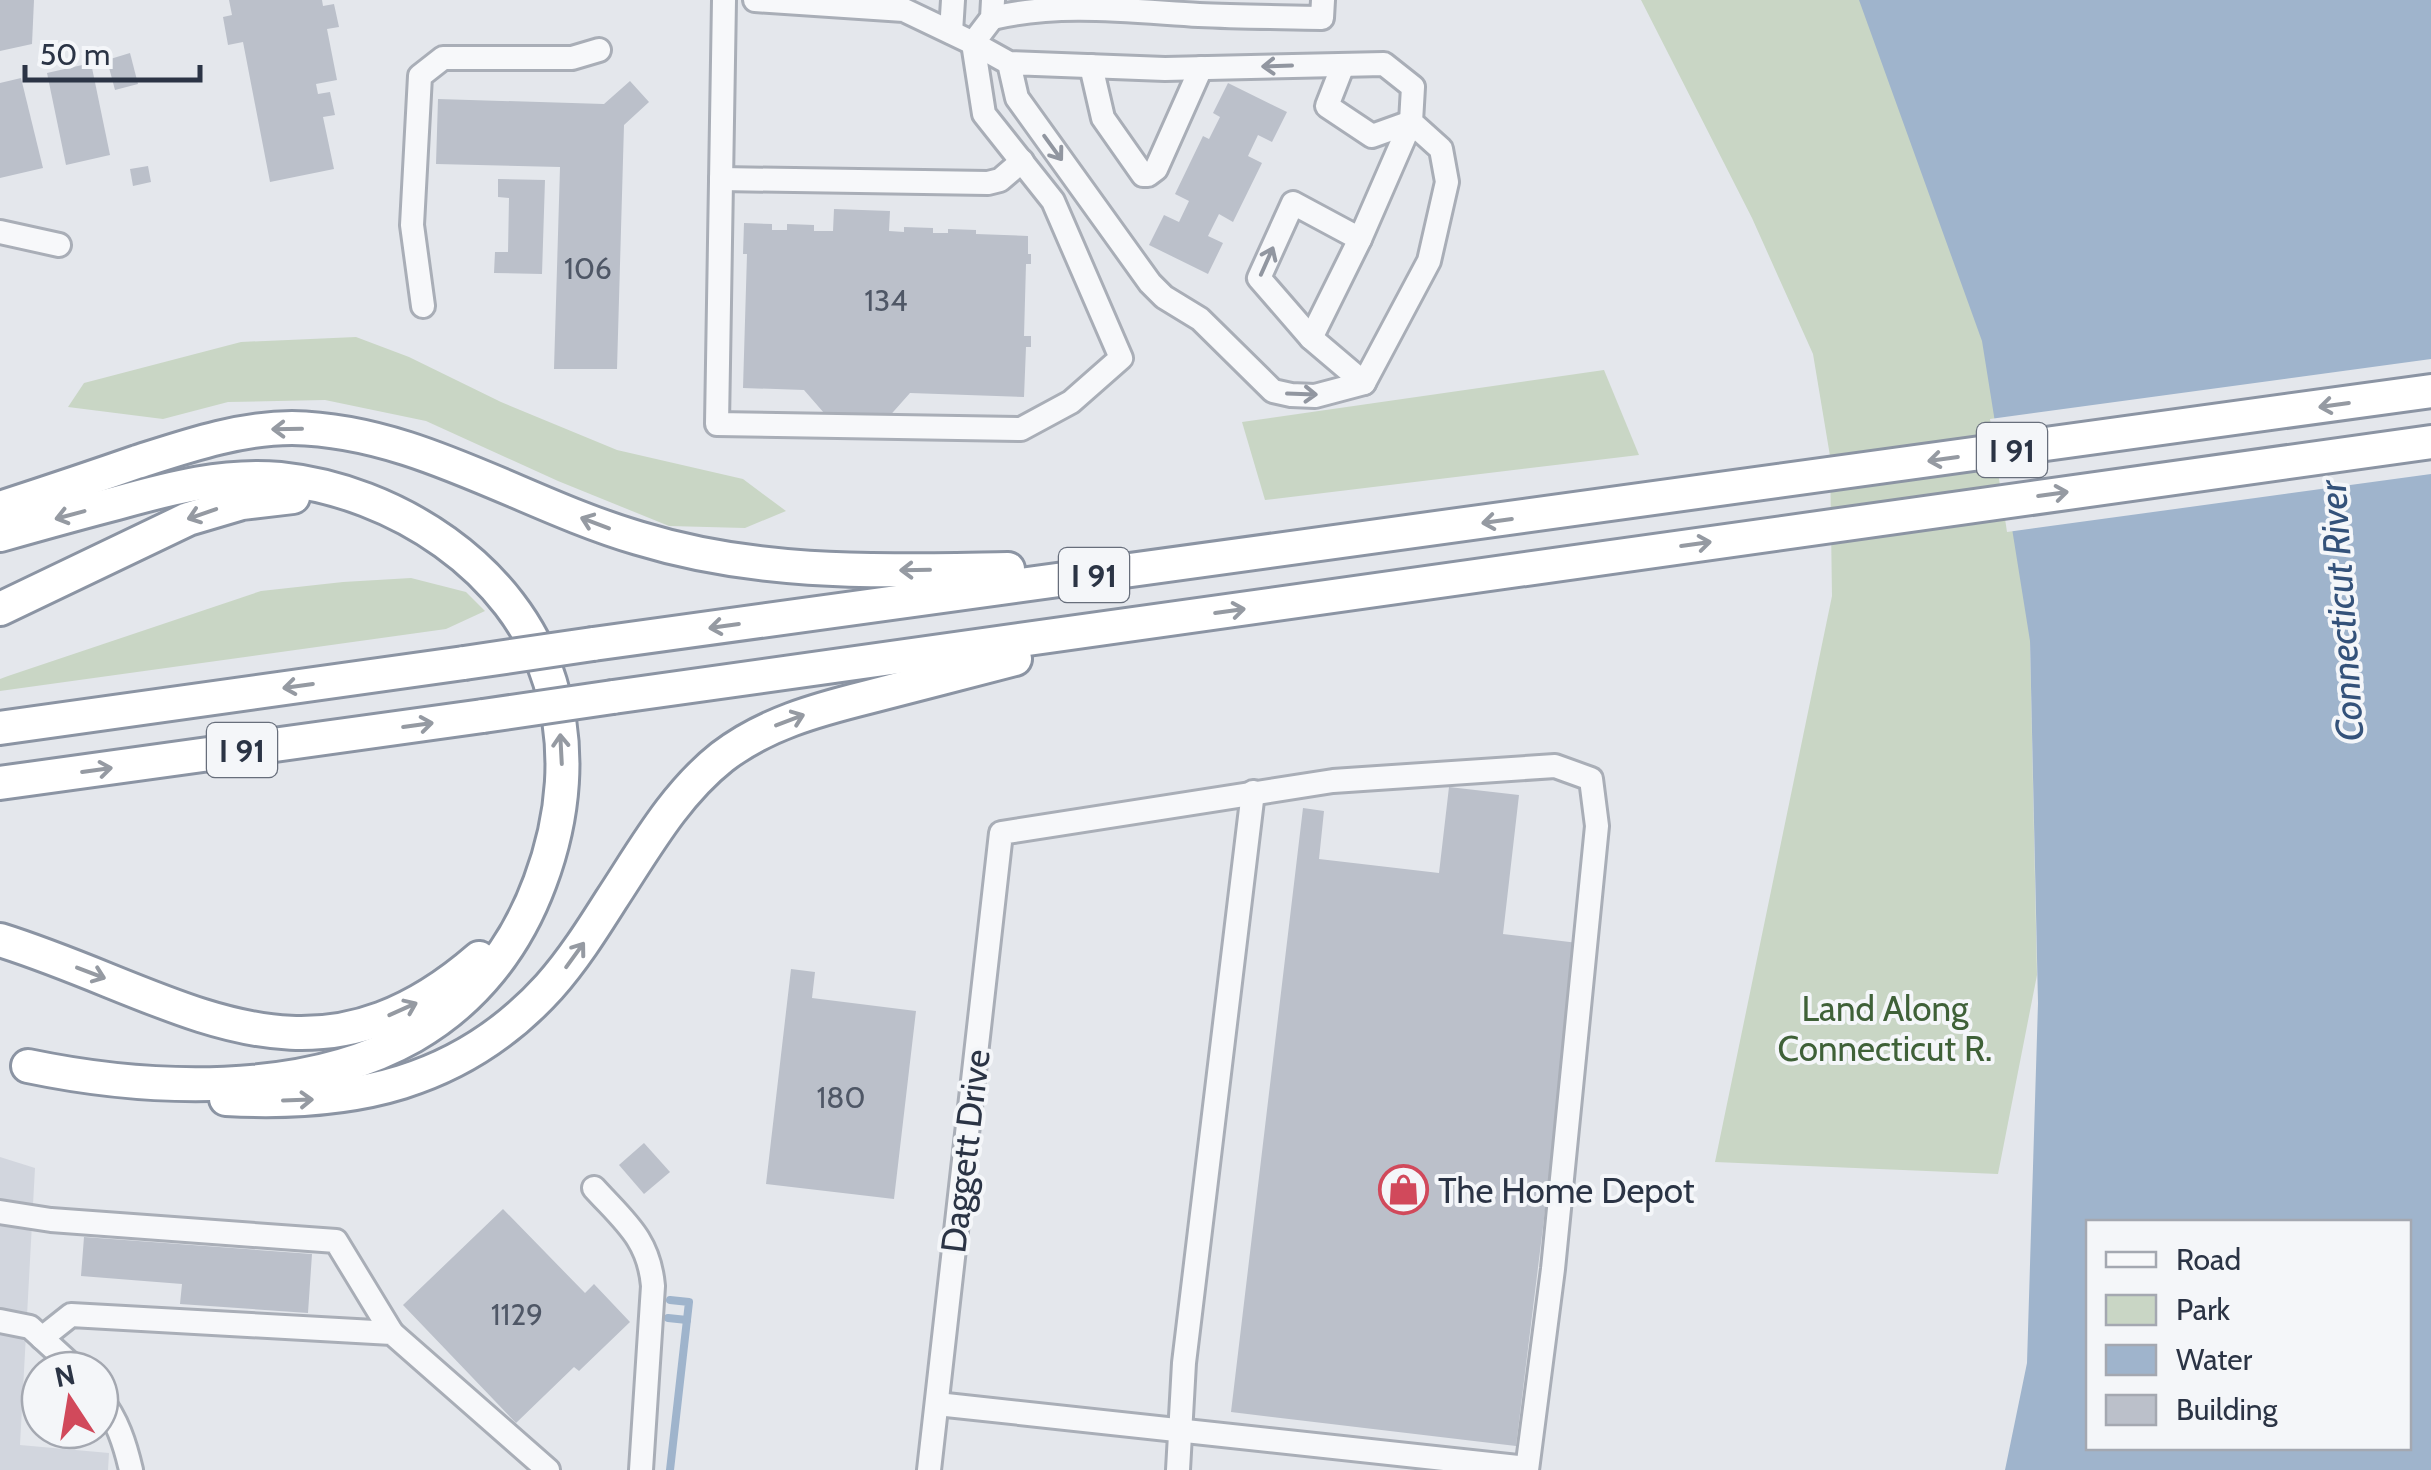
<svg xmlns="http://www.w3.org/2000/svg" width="2431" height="1470" font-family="Cabin,sans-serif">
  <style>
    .built { fill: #d2d6de }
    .green { fill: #c9d6c5 }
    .water { fill: #9fb4cc; fill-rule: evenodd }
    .pier { fill: #e4e7ec }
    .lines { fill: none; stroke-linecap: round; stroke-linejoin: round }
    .stream { stroke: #9fb4cc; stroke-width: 8 }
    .building { fill: #bbc0ca }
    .minor-casing { stroke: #a9aeb7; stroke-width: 28 }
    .highway-casing { stroke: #8b94a3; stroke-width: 38 }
    .minor { stroke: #f7f8fa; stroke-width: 22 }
    .highway { stroke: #fff; stroke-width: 32 }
    .highway-bridge-casing { stroke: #8b94a3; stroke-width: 38; stroke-linecap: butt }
    .highway-bridge { stroke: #fff; stroke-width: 32 }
    .oneway { stroke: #9196a0 }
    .oneway2 { stroke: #959aa2 }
    .labels { text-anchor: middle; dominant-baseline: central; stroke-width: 8; stroke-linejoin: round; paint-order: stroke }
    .number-label { font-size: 30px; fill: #4f5766 }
    .shield { fill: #f4f6f9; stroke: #676e7b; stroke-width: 2.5 }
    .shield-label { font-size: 32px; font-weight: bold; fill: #2b3445 }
    .park-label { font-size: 35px; fill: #3f6138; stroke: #f4f6f9 }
    .street-label { font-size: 35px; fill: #2b3445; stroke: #f4f6f9 }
    .poi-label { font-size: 35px; fill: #2b3445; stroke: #f4f6f9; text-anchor: start }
    .water-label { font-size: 38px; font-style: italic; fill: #34527a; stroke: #f4f6f9 }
  </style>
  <rect width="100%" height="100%" fill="#e4e7ec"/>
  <path class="built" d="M0,1157L35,1168L20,1445L109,1453L108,1470H0Z"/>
  <g class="green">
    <path d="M1641,0H1919L2044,261L2030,641L2037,975L1998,1174L1715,1162L1832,596L1830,456L1813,354L1752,218Z"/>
    <path d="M356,337L409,357L501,402L617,450L743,479L786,511L745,528L669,526L558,481L426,421L325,400L228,402L163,419L68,407L84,383L241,342Z"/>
    <path d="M1604,370L1639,455L1265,500L1242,422Z"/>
    <path d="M411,578L466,592L485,611L446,629L0,691V679L8,676L261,591L343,582Z"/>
  </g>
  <path class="water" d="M1859,0H2431V1470H2005L2027,1363L2038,1003L2030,641L1982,341ZM2088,1222H2408V1448H2088Z"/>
  <path class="pier" d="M2431,359V474L2007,532L1990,419Z"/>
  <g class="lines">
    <g class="stream">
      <path d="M668,1318L687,1320"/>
      <path d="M670,1470L689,1302L670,1300"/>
    </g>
  </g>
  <g class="building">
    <path d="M0,0H34L32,44L0,51Z"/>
    <path d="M229,0H322L323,6L334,4L339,27L327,29L337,80L316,84L318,94L330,92L335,115L323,117L334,169L270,182L243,42L228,45L223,17L232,15Z"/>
    <path d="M130,53L138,84L115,90L107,60Z"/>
    <path d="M91,63L110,155L66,165L47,73Z"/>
    <path d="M21,78L43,168L0,178V83Z"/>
    <path d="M630,81L649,102L624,125L617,369H554L560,167L436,164L438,99L604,104Z"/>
    <path d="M1228,83L1287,112L1272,142L1258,135L1248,156L1262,163L1233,222L1219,214L1208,236L1223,243L1208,274L1149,245L1164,215L1179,222L1189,201L1175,194L1203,136L1209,139L1220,117L1213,113Z"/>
    <path d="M148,166L151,182L133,186L130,169Z"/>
    <path d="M498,179L545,180L542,274L494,273L495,252H508L509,198L498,197Z"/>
    <path d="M834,209L890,211L889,231L904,232V227L933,228V233H948V229L976,230V234L1028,236V254H1031V264H1026L1024,336H1031V347H1026L1024,397L910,393L886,420L831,421L804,390L743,388L747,254H743L744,223L772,224V230H787V224L814,225V231H833Z"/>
    <path d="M1449,787L1519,795L1503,934L1578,943L1516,1446L1231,1412L1303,808L1324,811L1319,859L1439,873Z"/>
    <path d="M791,969L815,972L812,998L916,1011L894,1199L766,1184Z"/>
    <path d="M644,1143L670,1172L644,1194L619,1165Z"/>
    <path d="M503,1209L585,1293L594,1284L630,1322L579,1371L574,1367L516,1423L403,1305Z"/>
    <path d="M84,1237L312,1254L308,1313L180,1304L182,1284L81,1276Z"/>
  </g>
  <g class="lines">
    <defs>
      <g id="minor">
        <path d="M724,0L717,424L1021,429L1071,402L1121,358L1053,201L984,114L973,43L992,18L993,0"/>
        <path d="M755,0L904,10L973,43L1009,63L1165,69L1384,64L1413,87L1411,122L1441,149L1447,182L1429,261L1364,383L1315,396L1291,395L1273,391L1200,319L1164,297L1150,283L1017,98L1009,63"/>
        <path d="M992,18C1060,2 1130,11 1199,15C1240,17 1281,17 1322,18L1323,0"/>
        <path d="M951,32L953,0"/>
        <path d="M1343,65L1327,106L1372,136L1411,122"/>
        <path d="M1091,66L1103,118L1143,175H1148L1156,169L1201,68"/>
        <path d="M721,179L988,183L1000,180L1022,161"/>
        <path d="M0,232L59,245"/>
        <path d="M423,306L412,225L420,76L443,58H572L599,50"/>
        <path d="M1311,338L1360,239"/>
        <path d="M1364,383L1311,338L1259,278L1293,203L1360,239L1411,122"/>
        <path d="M594,1188C624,1221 649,1239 653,1286L641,1470"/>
        <path d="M0,1212L51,1220L336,1241L392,1333"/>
        <path d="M0,1321L30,1327L77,1370"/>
        <path d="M42,1338L71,1315L392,1333L548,1470"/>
        <path d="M100,1398C117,1419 125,1444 131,1470"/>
        <path d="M937,1404L1527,1468"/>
        <path d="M929,1470L1001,833L1333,781L1555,766L1591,779L1597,826L1553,1269L1527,1470"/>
        <path d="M1178,1470L1184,1363L1253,792"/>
      </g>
      <g id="highway">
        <path d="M0,508C46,493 91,478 137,462C187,446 239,428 292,428C416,430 522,504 638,538C762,576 880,571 1008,569"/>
        <path d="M0,535C39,524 78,513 117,503C171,488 224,474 280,479C395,491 515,568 550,682C571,748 564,818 540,882C516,947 474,1001 413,1036C304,1098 148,1091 28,1066"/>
        <path d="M0,609L188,519L242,503L293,497"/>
        <path d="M593,644L2431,391"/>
        <path d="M613,697L2431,442"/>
        <path d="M0,728L464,663"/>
        <path d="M0,783L483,716"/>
        <path d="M0,940C179,996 306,1108 479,958"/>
        <path d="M226,1099C352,1106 461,1084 549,987C573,960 592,930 611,900C644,850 674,795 722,757C765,724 816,710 868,697C917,684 966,672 1015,659"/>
      </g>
    </defs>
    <use href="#minor" class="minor-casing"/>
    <use href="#highway" class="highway-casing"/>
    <use href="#minor" class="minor"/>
    <use href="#highway" class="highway"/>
    <defs>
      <g id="highway-bridge">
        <path d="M464,663L593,644"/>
        <path d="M483,716L613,697"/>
      </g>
    </defs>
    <use href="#highway-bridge" class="highway-bridge-casing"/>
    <use href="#highway-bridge" class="highway-bridge"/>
  </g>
  <defs><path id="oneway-shaft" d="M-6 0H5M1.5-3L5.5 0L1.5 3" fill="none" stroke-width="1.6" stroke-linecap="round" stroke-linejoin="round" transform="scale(2.5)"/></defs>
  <g class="oneway">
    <use href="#oneway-shaft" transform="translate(1277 66) rotate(178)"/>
    <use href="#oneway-shaft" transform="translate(1053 148) rotate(54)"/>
    <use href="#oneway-shaft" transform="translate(1267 261) rotate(-66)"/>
    <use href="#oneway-shaft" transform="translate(1302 394) rotate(2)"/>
  </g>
  <g class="oneway2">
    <use href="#oneway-shaft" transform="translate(2334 405) rotate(172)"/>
    <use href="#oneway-shaft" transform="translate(287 429) rotate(179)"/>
    <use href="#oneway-shaft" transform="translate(1943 459) rotate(172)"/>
    <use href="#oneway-shaft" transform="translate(2053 494) rotate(-8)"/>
    <use href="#oneway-shaft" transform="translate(202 514) rotate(161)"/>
    <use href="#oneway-shaft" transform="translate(70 515) rotate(165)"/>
    <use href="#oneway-shaft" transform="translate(1497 521) rotate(172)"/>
    <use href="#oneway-shaft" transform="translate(595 523) rotate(-159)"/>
    <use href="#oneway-shaft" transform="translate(1696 544) rotate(-8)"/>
    <use href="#oneway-shaft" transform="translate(915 570) rotate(179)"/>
    <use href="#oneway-shaft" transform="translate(1230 611) rotate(-8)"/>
    <use href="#oneway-shaft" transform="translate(724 626) rotate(172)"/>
    <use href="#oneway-shaft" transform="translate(298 686) rotate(172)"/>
    <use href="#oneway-shaft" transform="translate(790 720) rotate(-21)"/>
    <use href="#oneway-shaft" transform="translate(418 725) rotate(-8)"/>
    <use href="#oneway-shaft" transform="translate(561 749) rotate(-93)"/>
    <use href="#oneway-shaft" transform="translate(97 770) rotate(-8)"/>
    <use href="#oneway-shaft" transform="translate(575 955) rotate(-54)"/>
    <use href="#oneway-shaft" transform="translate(91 973) rotate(21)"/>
    <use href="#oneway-shaft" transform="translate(403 1009) rotate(-24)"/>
    <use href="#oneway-shaft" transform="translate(298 1100) rotate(-2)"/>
  </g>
  <defs>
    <symbol id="shop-ring" viewBox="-11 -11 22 22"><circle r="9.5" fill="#f4f6f9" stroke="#d1495b" stroke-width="1.5"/><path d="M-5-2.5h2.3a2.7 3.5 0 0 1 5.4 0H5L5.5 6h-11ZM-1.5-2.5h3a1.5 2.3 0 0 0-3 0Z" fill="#d1495b"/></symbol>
  </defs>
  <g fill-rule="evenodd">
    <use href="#shop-ring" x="1376" y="1162" width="55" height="55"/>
  </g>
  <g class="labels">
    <g class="number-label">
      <text x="588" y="268">106</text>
      <text x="886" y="300">134</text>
      <text x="841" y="1097">180</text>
      <text x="517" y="1314">1129</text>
    </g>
    <g class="shield">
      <rect x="1977" y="423" width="70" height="54" rx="8"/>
      <rect x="1059" y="548" width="70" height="54" rx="8"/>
      <rect x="207" y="723" width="70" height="54" rx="8"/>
    </g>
    <g class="shield-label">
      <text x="2012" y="450">I 91</text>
      <text x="1094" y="575">I 91</text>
      <text x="242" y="750">I 91</text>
    </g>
    <g class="park-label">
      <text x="1885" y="1008">Land Along<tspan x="1885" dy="40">Connecticut R.</tspan></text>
    </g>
    <g class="street-label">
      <text transform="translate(965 1151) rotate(-83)">Daggett Drive</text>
    </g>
    <g class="poi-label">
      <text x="1438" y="1190">The Home Depot</text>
    </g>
    <g class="water-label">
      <text transform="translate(2341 611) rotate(-94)">Connecticut River</text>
    </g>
  </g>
  <rect x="2086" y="1220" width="325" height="230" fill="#f4f6f9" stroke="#a4a8b1" stroke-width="2.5"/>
  <rect x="2106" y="1252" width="50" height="15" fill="#f7f8fa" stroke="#a4a8b1" stroke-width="2.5"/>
  <text x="2176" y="1270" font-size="30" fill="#2b3445">Road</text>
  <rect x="2106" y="1295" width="50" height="30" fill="#c9d6c5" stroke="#a4a8b1" stroke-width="2.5"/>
  <text x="2176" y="1320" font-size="30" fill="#2b3445">Park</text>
  <rect x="2106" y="1345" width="50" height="30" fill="#9fb4cc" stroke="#a4a8b1" stroke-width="2.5"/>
  <text x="2176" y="1370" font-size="30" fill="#2b3445">Water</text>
  <rect x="2106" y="1395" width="50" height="30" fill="#bbc0ca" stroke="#a4a8b1" stroke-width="2.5"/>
  <text x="2176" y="1420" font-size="30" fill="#2b3445">Building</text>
  <g transform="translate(70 1400) rotate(348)"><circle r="48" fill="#f4f6f9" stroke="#a4a8b1" stroke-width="2.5"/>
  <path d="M0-8L18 38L0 25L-18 38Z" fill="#d1495b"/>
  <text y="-15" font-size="28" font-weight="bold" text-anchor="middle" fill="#2b3445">N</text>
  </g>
  <path d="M25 65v15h175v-15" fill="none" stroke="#2b3445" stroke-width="5"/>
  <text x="40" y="65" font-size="30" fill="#2b3445" stroke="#f4f6f9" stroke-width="8" paint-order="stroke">50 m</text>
</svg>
